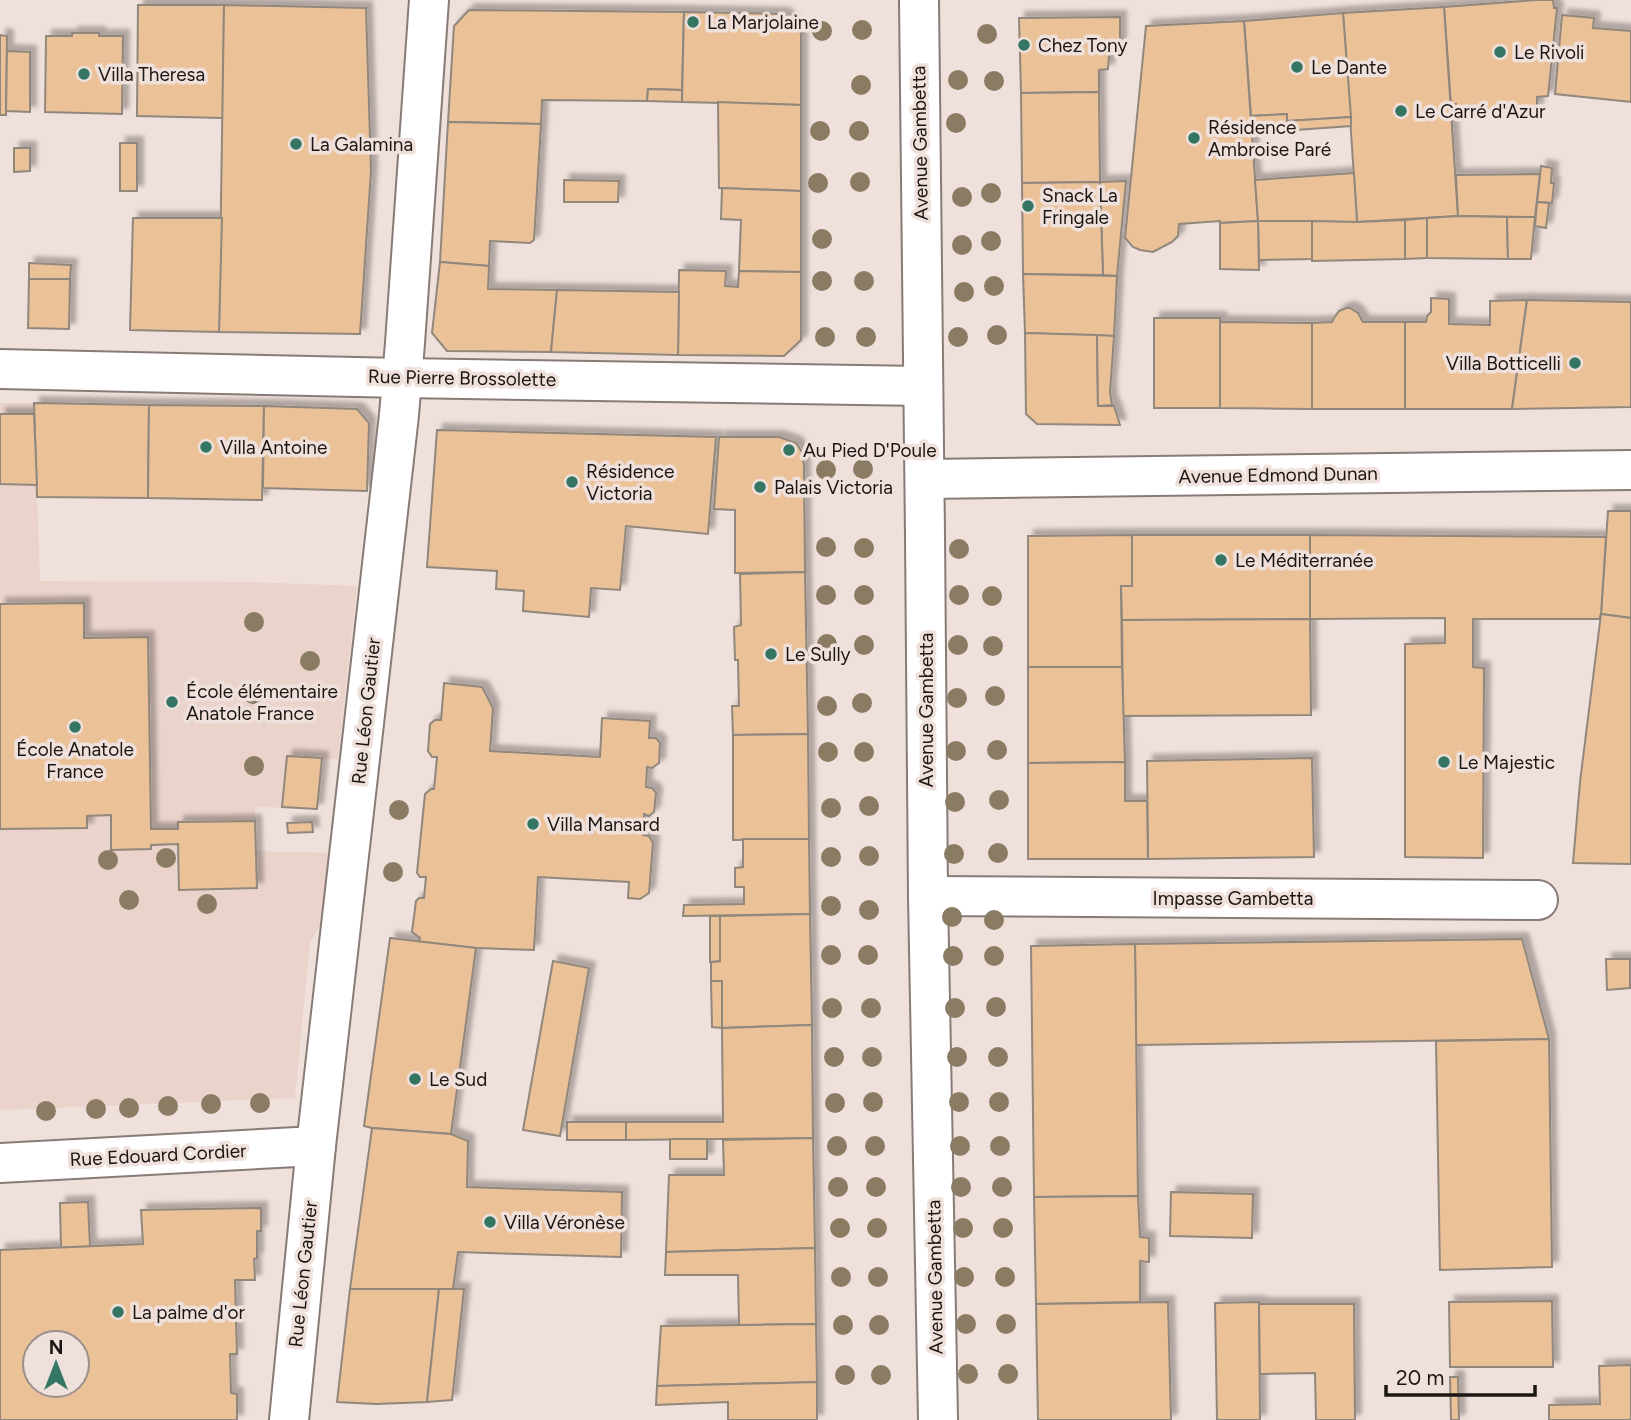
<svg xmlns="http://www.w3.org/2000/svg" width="1631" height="1420" font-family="Figtree,sans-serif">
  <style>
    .built { fill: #ead3cb }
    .building { fill: #ebc197; stroke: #90877d; stroke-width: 2; fill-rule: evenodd; filter: url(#shadow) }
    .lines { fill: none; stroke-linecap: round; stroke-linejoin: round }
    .street-casing { stroke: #887b76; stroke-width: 42 }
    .secondary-casing { stroke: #887b76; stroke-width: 42 }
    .street { stroke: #fff; stroke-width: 38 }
    .secondary { stroke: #fff; stroke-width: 38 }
    .tree { fill: #8a7c63 }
    .poi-dot { fill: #357564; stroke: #efe0db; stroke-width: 2.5 }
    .labels { text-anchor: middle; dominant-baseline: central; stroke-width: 7; stroke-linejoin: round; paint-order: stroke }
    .poi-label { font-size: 19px; fill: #1b1614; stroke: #efe0db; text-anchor: start }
    .street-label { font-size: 19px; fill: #1b1614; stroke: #efe0db }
  </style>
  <defs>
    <filter id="shadow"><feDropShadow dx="6" dy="-6" stdDeviation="2" flood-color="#0004"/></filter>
  </defs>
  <rect width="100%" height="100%" fill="#efe0db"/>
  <path class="built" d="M0,403H34L40,581L249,582L357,586L338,759L304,758L301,808L255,807L256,851L333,853L331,910L310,942L295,1098L0,1110Z"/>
  <g class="building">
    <path d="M1537,0H1553L1554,8H1557L1548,96L1537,97V109L1456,115V104L1451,105L1444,7Z"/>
    <path d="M138,5H224L223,118L137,116Z"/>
    <path d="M224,5L366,8L371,171L360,334L219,332Z"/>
    <path d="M1444,7L1458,216L1357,222L1343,13Z"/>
    <path d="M469,10L684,12L682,90L648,89L647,101L542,100L541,124L448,122L454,26Z"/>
    <path d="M684,12L784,14L801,33V105L682,102Z"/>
    <path d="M1343,13L1351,117L1287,121V114L1251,116L1244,21Z"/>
    <path d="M1562,15L1594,18L1593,28L1631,31V102L1555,94Z"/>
    <path d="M1120,17V44L1114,54L1109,55L1108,69L1099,70V92L1021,93L1019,18Z"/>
    <path d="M1244,21L1258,221L1220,223V221L1179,224L1178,236L1172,242L1153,252L1140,250L1133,247L1125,238L1146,26Z"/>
    <path d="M72,33H99V36H123L122,114L45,112L46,36H72Z"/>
    <path d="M0,35L7,36L6,115H0Z"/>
    <path d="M7,51L30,52V112L6,111Z"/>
    <path d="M648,89L682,90V102L647,101Z"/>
    <path d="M1099,92L1100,182L1022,183L1021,93Z"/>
    <path d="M718,102L801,105V191L719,188Z"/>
    <path d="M1287,114V121L1351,117V126L1252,133L1251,116Z"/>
    <path d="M448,122L541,124L534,240L530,243L490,241L489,266L440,262Z"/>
    <rect x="120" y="143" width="17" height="48"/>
    <path d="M14,148H30V171L14,172Z"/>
    <path d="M1541,166L1552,168L1551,183H1554L1552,203L1537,202Z"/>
    <path d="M1354,173L1357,222L1258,221L1255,180Z"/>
    <path d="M1540,174L1535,217L1458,216L1456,175Z"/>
    <path d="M564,180L619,181L618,202H564Z"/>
    <path d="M1126,181L1117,276L1103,275L1100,182Z"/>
    <path d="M1100,182L1103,275L1023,274L1022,183Z"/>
    <path d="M722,188L801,191V272L739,271L741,220L721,219Z"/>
    <path d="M1537,202L1549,203L1546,228L1535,226Z"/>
    <path d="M1458,216L1507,217L1508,259L1427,258V218Z"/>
    <path d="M1507,217H1535L1531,259H1508Z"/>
    <path d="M133,218H222L219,332L130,330Z"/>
    <path d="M1427,218V258L1405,259V220Z"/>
    <path d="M1405,220V259L1312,261V221L1357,222Z"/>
    <path d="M1258,221H1312V259L1259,260Z"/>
    <path d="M1258,221L1259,270L1220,269V223Z"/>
    <path d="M440,262L489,266L488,289L557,290L551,352L447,351L432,333Z"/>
    <path d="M29,263L71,265L70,279H29Z"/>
    <path d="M679,270L726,271L725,286L738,287L739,271L801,272V340L784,356L678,355Z"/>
    <path d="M1023,274L1117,276L1114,336L1025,333Z"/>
    <path d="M29,279H70L69,329L28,328Z"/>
    <path d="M557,290L679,292L678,355L551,352Z"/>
    <path d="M1431,298L1449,299V324L1490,325V301L1527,300L1512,409H1405V322H1426L1427,316L1431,312Z"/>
    <path d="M1527,300L1631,302V407L1512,409Z"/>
    <path d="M1346,308H1350L1358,313L1363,322H1405V409H1312V323L1332,322L1334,318L1339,311Z"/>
    <rect x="1154" y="318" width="66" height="90"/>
    <path d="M1220,322L1312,323V409L1220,408Z"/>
    <path d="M1025,333L1097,335L1098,406H1114L1120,425L1037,424L1026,414Z"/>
    <path d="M1097,335L1114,336L1110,392L1112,405L1098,406Z"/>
    <path d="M34,403L149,405L148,498L37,497Z"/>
    <path d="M149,405L264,406L262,500L148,498Z"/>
    <path d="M264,406L357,409L369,423L367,491L263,488Z"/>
    <path d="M0,414H34L37,485L0,484Z"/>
    <path d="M437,430L716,437L708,534L626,526L620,590L591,588L589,617L523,611L524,591L496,589L497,571L427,567Z"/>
    <path d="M719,437H779L796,443L802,452L804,466L805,572L735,573V510L714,509Z"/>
    <path d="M1608,511H1631V618L1601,614Z"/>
    <path d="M1132,535V586H1121L1122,667H1028V536Z"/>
    <path d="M1132,535H1310V619L1122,620L1121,586H1132Z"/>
    <path d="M1310,535L1606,537L1601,614L1599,619H1473V667L1484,668L1483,858L1405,857V644L1445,643V618L1310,619Z"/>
    <path d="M805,572L808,734L733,735L732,706H739L738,660H735L734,627L741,625L740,574Z"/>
    <path d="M84,603V638L148,637L151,829H178V822L255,821L257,888L179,890L178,844L151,845V849L111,850V815L87,816V828L0,829V604Z"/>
    <path d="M1601,614L1631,618V864L1573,863L1580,782Z"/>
    <path d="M1310,619L1311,715L1123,716L1122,620Z"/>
    <path d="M1028,667H1122L1125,762L1028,763Z"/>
    <path d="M444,683L482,687L493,708L490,751L600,757L602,718L650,721L649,738H656L660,743L659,763L652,768L647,767L646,787L652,788L656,793L654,812L649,816L644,814L643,835L649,836L653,843L649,893L640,899L628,898L629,882L538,877L534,950L476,948L419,942L420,938L412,932L416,901L419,898H424L426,877H420L417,873L425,794L431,789H434L437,757H432L428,751L430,724L435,720H441Z"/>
    <path d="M808,734L809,839L733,840V735Z"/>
    <path d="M287,756L322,758L317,809L282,807Z"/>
    <path d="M1312,758L1314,857L1148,859L1147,761Z"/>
    <path d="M1125,762V801H1147L1148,859H1028V763Z"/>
    <path d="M312,822L313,832L288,833L287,823Z"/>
    <path d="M743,839H809L810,914L683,916L684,905L744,904V887H735V868L743,867Z"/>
    <path d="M810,914L812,1025L722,1028V981H711V962L720,961V916Z"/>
    <path d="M710,916H720V961L710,962Z"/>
    <path d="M390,938L476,948L451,1134L372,1128L364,1126Z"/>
    <path d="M1522,939L1549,1039L1136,1045L1135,944Z"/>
    <path d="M1135,944L1138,1196L1034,1197L1031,946Z"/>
    <path d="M1606,959H1630V988L1607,990Z"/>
    <path d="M553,961L589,968L560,1136L523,1130Z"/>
    <path d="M711,981H722V1028L712,1027Z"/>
    <path d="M812,1025L813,1138L626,1140V1122H723L722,1028Z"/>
    <path d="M1549,1039L1552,1267L1440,1270L1436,1041Z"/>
    <rect x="567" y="1122" width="59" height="18"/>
    <path d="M372,1128L451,1134L468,1141L467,1187L622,1192L621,1257L458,1252L453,1289H350Z"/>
    <path d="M813,1138L815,1248L666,1252L669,1175H724L723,1140Z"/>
    <rect x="670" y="1139" width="37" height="20"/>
    <path d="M1171,1192L1253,1194L1252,1238L1170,1236Z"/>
    <path d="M1138,1196L1140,1237L1149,1238V1262L1140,1261V1302L1036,1304L1034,1197Z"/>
    <path d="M88,1202L90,1247L61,1248L60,1203Z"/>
    <path d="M261,1208V1231H257V1258L254,1259L255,1280H235L237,1354H230L231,1393L237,1394V1420H0V1250L143,1244L141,1210ZM35,1343H77V1385H35Z"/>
    <path d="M815,1248L816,1324L739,1325L738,1275H665L666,1252Z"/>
    <path d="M350,1289H439L427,1402L376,1404L337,1402Z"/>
    <path d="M439,1289H464L452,1400L427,1402Z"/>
    <path d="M1552,1301L1553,1367H1450L1449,1302Z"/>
    <path d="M1168,1302L1171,1420H1038L1036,1304Z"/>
    <path d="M1259,1302L1260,1420H1217L1215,1303Z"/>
    <path d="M1259,1304H1354L1355,1420H1316L1315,1373L1260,1374Z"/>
    <path d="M816,1324L817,1382L657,1386L661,1326Z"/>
    <path d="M1631,1365V1420H1549V1405L1600,1404L1599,1366Z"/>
    <path d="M1450,1377H1458L1459,1420H1451Z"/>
    <path d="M817,1382V1420H728V1402L656,1405L657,1386Z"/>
  </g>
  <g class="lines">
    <defs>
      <g id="street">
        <path d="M0,369L402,378L923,386"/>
        <path d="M925,479L1631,470"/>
        <path d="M928,896L1538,900"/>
        <path d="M0,1163L316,1146"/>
        <path d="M289,1420L316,1146L399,415L405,343L429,0"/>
      </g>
      <path id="secondary" d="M919,0L925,535L928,896L938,1420"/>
    </defs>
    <use href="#street" class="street-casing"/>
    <use href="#secondary" class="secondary-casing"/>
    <use href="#street" class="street"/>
    <use href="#secondary" class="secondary"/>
  </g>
  <g class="tree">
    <circle cx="862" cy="30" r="10"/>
    <circle cx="822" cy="31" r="10"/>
    <circle cx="987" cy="34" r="10"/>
    <circle cx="958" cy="80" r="10"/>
    <circle cx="994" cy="81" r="10"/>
    <circle cx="861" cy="85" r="10"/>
    <circle cx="956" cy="123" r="10"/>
    <circle cx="820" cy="131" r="10"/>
    <circle cx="859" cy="131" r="10"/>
    <circle cx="860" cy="182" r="10"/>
    <circle cx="818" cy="183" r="10"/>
    <circle cx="991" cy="193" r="10"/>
    <circle cx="962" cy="197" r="10"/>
    <circle cx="822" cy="239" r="10"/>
    <circle cx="991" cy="241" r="10"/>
    <circle cx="962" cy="245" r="10"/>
    <circle cx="822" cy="281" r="10"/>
    <circle cx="864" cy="281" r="10"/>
    <circle cx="994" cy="286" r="10"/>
    <circle cx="964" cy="292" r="10"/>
    <circle cx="997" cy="335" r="10"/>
    <circle cx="825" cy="337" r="10"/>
    <circle cx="866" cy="337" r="10"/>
    <circle cx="958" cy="337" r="10"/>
    <circle cx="863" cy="469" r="10"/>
    <circle cx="826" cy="470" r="10"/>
    <circle cx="826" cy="547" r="10"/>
    <circle cx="864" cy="548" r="10"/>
    <circle cx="959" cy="549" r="10"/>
    <circle cx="826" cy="595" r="10"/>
    <circle cx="864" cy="595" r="10"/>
    <circle cx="959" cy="595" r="10"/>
    <circle cx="992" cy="596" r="10"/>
    <circle cx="254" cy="622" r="10"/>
    <circle cx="827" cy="644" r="10"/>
    <circle cx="864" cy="645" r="10"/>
    <circle cx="958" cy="645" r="10"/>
    <circle cx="993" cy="646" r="10"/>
    <circle cx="310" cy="661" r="10"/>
    <circle cx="253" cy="694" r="10"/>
    <circle cx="995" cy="696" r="10"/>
    <circle cx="957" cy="698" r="10"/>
    <circle cx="862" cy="703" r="10"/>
    <circle cx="827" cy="706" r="10"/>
    <circle cx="997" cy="750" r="10"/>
    <circle cx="956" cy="751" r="10"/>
    <circle cx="828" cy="752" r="10"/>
    <circle cx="864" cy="752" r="10"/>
    <circle cx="254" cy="766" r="10"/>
    <circle cx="999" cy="800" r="10"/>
    <circle cx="955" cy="802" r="10"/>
    <circle cx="869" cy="806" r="10"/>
    <circle cx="831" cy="808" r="10"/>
    <circle cx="399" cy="810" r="10"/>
    <circle cx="998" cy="853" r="10"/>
    <circle cx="954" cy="854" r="10"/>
    <circle cx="869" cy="856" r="10"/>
    <circle cx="831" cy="857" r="10"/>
    <circle cx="166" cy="858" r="10"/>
    <circle cx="108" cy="860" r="10"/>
    <circle cx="393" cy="872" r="10"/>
    <circle cx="129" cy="900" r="10"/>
    <circle cx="207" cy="904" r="10"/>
    <circle cx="831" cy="906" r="10"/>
    <circle cx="869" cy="910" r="10"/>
    <circle cx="952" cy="917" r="10"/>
    <circle cx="994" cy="920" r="10"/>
    <circle cx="831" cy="955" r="10"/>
    <circle cx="868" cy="955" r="10"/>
    <circle cx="953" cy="956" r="10"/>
    <circle cx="994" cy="956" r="10"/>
    <circle cx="996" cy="1007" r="10"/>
    <circle cx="832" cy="1008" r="10"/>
    <circle cx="871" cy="1008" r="10"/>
    <circle cx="955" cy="1008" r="10"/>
    <circle cx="834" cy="1057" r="10"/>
    <circle cx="872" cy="1057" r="10"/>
    <circle cx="957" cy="1057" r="10"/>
    <circle cx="998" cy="1057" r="10"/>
    <circle cx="873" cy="1102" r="10"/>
    <circle cx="959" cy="1102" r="10"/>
    <circle cx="999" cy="1102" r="10"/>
    <circle cx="260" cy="1103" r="10"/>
    <circle cx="835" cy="1103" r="10"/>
    <circle cx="211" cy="1104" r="10"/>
    <circle cx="168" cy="1106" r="10"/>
    <circle cx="129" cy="1108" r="10"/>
    <circle cx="96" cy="1109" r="10"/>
    <circle cx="46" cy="1111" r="10"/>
    <circle cx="837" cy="1146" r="10"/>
    <circle cx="875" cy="1146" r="10"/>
    <circle cx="960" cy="1146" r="10"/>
    <circle cx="1000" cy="1146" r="10"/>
    <circle cx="838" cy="1187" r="10"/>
    <circle cx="876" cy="1187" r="10"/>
    <circle cx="961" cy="1187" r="10"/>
    <circle cx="1002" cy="1187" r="10"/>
    <circle cx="840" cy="1228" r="10"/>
    <circle cx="877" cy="1228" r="10"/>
    <circle cx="963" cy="1228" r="10"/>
    <circle cx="1003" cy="1228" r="10"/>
    <circle cx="841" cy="1277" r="10"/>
    <circle cx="878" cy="1277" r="10"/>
    <circle cx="964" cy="1277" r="10"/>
    <circle cx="1005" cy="1277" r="10"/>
    <circle cx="966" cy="1324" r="10"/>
    <circle cx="1006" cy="1324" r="10"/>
    <circle cx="843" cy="1325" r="10"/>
    <circle cx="879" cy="1325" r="10"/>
    <circle cx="968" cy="1374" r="10"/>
    <circle cx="1008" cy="1374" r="10"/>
    <circle cx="845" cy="1375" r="10"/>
    <circle cx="881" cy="1375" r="10"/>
  </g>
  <g class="poi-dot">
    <circle cx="693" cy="22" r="7"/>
    <circle cx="1024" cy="45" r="7"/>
    <circle cx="1500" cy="52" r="7"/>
    <circle cx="1297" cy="67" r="7"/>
    <circle cx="84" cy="74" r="7"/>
    <circle cx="1401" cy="111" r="7"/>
    <circle cx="1194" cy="138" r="7"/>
    <circle cx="296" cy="144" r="7"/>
    <circle cx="1028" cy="206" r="7"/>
    <circle cx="1575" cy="363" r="7"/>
    <circle cx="206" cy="447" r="7"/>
    <circle cx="789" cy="450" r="7"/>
    <circle cx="572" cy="482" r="7"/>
    <circle cx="760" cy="487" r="7"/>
    <circle cx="1221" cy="560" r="7"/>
    <circle cx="771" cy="654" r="7"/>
    <circle cx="172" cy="702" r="7"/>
    <circle cx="75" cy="727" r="7"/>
    <circle cx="1444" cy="762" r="7"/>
    <circle cx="533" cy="824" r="7"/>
    <circle cx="415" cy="1079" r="7"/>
    <circle cx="490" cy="1222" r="7"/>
    <circle cx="118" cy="1312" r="7"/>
  </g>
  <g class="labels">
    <g class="poi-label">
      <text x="707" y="22">La Marjolaine</text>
      <text x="1038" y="45">Chez Tony</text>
      <text x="1514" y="52">Le Rivoli</text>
      <text x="1311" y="67">Le Dante</text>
      <text x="98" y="74">Villa Theresa</text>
      <text x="1415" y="111">Le Carré d'Azur</text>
      <text x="1208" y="127">Résidence<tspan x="1208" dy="22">Ambroise Paré</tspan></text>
      <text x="310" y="144">La Galamina</text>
      <text x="1042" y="195">Snack La<tspan x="1042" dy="22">Fringale</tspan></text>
      <text x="1561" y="363" text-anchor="end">Villa Botticelli</text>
      <text x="220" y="447">Villa Antoine</text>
      <text x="803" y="450">Au Pied D'Poule</text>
      <text x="586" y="471">Résidence<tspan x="586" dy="22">Victoria</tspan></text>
      <text x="774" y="487">Palais Victoria</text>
      <text x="1235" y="560">Le Méditerranée</text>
      <text x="785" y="654">Le Sully</text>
      <text x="186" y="691">École élémentaire<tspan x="186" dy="22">Anatole France</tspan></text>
      <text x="75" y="749" text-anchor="middle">École Anatole<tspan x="75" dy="22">France</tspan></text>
      <text x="1458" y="762">Le Majestic</text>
      <text x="547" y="824">Villa Mansard</text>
      <text x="429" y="1079">Le Sud</text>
      <text x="504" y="1222">Villa Véronèse</text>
      <text x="132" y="1312">La palme d'or</text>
    </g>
    <g class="street-label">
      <text transform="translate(920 143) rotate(-91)">Avenue Gambetta</text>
      <text transform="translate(462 378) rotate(1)">Rue Pierre Brossolette</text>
      <text transform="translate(1278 475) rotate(-1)">Avenue Edmond Dunan</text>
      <text transform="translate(926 710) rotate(-90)">Avenue Gambetta</text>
      <text transform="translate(366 711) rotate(-84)">Rue Léon Gautier</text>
      <text x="1233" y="898">Impasse Gambetta</text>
      <text transform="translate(158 1155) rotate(-3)">Rue Edouard Cordier</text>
      <text transform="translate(303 1274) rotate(-84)">Rue Léon Gautier</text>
      <text transform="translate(935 1277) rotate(-91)">Avenue Gambetta</text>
    </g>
  </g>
  <g transform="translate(56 1364)"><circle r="33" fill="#efe0db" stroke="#9a8f8b" stroke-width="2"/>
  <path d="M0-5L12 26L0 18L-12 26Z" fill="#357564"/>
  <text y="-10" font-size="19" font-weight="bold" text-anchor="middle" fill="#1b1614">N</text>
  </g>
  <path d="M1386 1385v10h149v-10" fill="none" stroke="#1b1614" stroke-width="3.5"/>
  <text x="1396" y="1385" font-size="21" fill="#1b1614" stroke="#efe0db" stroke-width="5" paint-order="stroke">20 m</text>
</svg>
